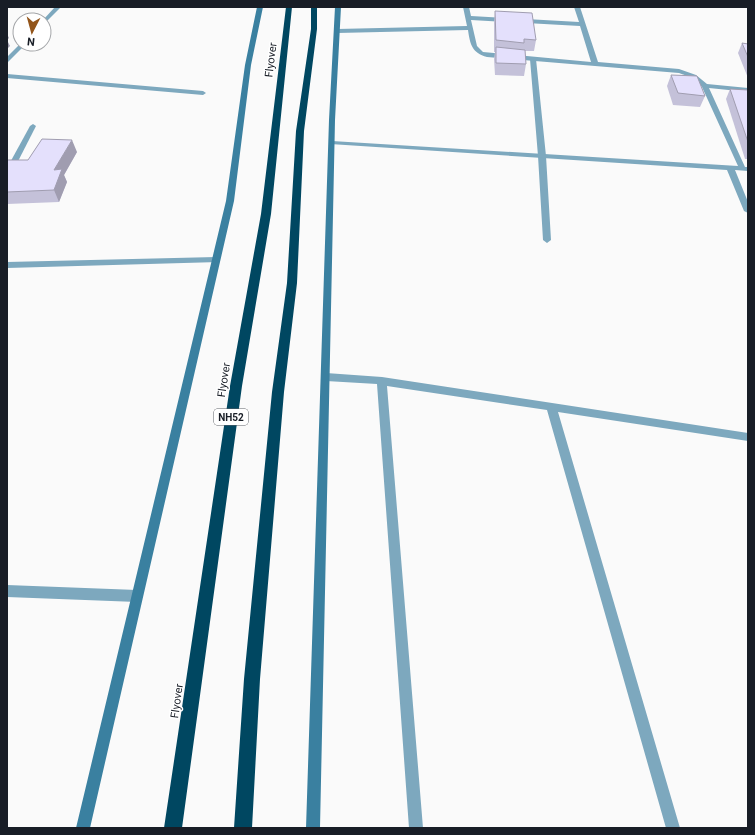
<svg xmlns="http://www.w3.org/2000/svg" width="755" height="835" font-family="Roboto,sans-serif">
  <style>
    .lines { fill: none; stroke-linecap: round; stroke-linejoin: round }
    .lane { fill: #7da8be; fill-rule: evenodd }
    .street { fill: #7da8be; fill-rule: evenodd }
    .secondary { fill: #3a80a0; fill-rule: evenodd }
    .highway { fill: #004761; fill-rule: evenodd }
    .wall { fill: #c4c1d9 }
    .shaded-wall { fill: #a09db0 }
    .building { fill: #e4e0fc; stroke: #a09db0 }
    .labels { text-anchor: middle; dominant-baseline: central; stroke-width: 3; stroke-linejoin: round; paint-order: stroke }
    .shield { fill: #fff; stroke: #5d6167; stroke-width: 1 }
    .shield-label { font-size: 10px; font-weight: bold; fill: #181d26 }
    .street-label { font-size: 11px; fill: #181d26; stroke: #fff }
  </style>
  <rect width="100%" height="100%" fill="#fafafa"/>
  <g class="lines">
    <path class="lane" d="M533,57L536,59L546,156L551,240L547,243L543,240L538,156L530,59Z"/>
    <g class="street">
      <path d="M55,7H61L44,24L43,20Z"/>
      <path d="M463,7H469L471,16L579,22L574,7H580L598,62L679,69L696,75L707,84L748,88V92L709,88L745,167H748V171L735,170L748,202V213L744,211L727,170L330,144L329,143L332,141L738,166L702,87C696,79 688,76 679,73L487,57C472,53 470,44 468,30L337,33L334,31L337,29L467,26ZM471,20L580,26L591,62L483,52L477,46Z"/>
      <path d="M20,44H26L7,63V57Z"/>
      <path d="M7,74L203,91L206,93L203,95L7,78Z"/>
      <path d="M33,124L36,126L11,175L7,177V168L30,126Z"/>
      <path d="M216,257L220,260L219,262L7,268V262Z"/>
      <path d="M326,373L382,377L748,433V441L558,412L680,828H666L547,410L387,386L423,828H409L377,384L326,381L323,380L321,377L323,374Z"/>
      <path d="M7,585L137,590L141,592L143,596L141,600L137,602L7,597Z"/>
    </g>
    <g class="secondary">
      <path d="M257,7H263L251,65L234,201L90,828H76L226,201L245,65Z"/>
      <path d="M335,7H341L335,120L320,828H306L329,120Z"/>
    </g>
    <g class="highway">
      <path d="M286,7H292L271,214L242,386L182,828H164L230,386L261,214Z"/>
      <path d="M311,7H317V29L304,131L297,283L284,392L260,679L252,828H234L244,679L272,392L287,283L296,131L311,29Z"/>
    </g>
  </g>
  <g class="wall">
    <path d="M495,11L536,40L534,51H525L526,64L524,76L495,75L494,59L495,52H494V23Z"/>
    <path d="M742,43L748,44V78L738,53Z"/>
    <path d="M671,75L705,96L700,107L673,105L667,86Z"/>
    <path d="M730,89L748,90V159H745L726,99Z"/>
    <path d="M77,152L64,175L67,182L59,202L7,204V161L28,160Z"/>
  </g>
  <g class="shaded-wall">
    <path d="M7,34L9,38L7,40L10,46L7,49Z"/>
    <path d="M72,140L77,152L64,175L67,182L59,202L54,190V170Z"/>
  </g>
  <g class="building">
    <path d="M495,11L532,13L536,40L524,39V43L496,40Z"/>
    <path d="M742,43L748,44V57Z"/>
    <path d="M496,47L525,50L526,64L496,63Z"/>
    <path d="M671,75L697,76L705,96L678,93Z"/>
    <path d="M730,89L748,90V142Z"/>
    <path d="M42,139L72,140L54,170L62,169L54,190L7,192V161L8,160H28Z"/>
  </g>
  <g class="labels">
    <rect class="shield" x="214" y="409" width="34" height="16" rx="3"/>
    <g class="shield-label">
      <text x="231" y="417">NH52</text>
    </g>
    <g class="street-label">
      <text transform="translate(271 60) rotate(-83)">Flyover</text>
      <text transform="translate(224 380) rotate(-81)">Flyover</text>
      <text transform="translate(177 701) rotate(-82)">Flyover</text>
    </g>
  </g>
  <rect width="755" height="835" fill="none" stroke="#181d26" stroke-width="16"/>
  <g transform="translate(32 32) rotate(186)"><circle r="19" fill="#ffffff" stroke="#a3a5a8"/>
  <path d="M0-3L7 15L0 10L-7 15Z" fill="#93551a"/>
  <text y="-6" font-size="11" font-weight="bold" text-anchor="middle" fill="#181d26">N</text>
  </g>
</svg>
